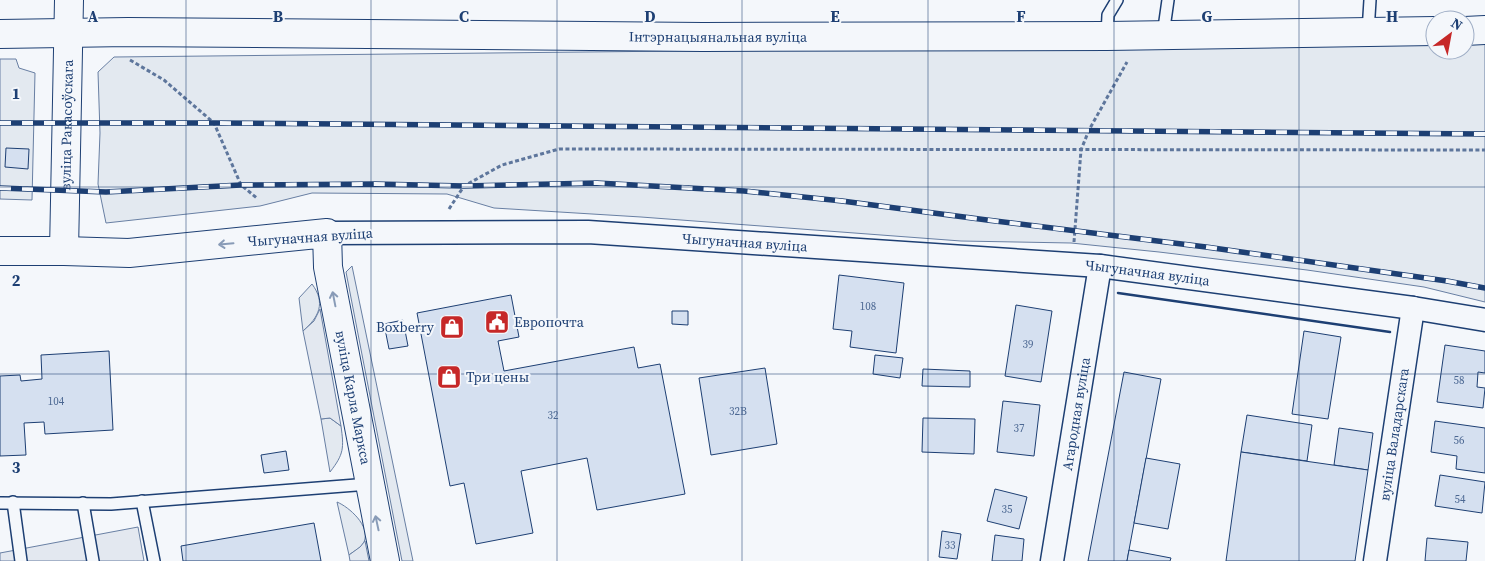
<svg xmlns="http://www.w3.org/2000/svg" width="1485" height="561" font-family="'Source Serif 4',serif">
  <style>
    .green { fill: #e3e9f0; stroke: #687fa3 }
    .parking { fill: #e3e8f0; stroke: #687fa3 }
    .building { fill: #d5e0f0; stroke: #1d3f73 }
    .lines { fill: none; stroke-linecap: round; stroke-linejoin: round }
    .lane-casing { stroke: #1d3f73; stroke-width: 14 }
    .street-casing { stroke: #1d3f73; stroke-width: 25 }
    .secondary-casing { stroke: #1d3f73; stroke-width: 30 }
    .path { stroke: #5e769c; stroke-width: 3; stroke-dasharray: 4 2.5; stroke-linecap: butt }
    .lane { stroke: #f4f7fb; stroke-width: 11 }
    .street { stroke: #f4f7fb; stroke-width: 22 }
    .secondary { stroke: #f4f7fb; stroke-width: 28 }
    .rail-casing { stroke: #1d3f73; stroke-width: 5.5 }
    .rail { stroke: #f4f7fb; stroke-width: 4; stroke-dasharray: 11; stroke-linecap: butt }
    .wall { stroke: #1d3f73; stroke-width: 2.5 }
    .oneway { stroke: #889bb7 }
    .grid { fill: none; stroke: #1d3f73; stroke-width: 1; stroke-opacity: 0.55 }
    .labels { text-anchor: middle; dominant-baseline: central; stroke-width: 4; stroke-linejoin: round; paint-order: stroke }
    .number-label { font-size: 11px; fill: #4b6792 }
    .street-label { font-size: 14px; fill: #1d3f73; stroke: #f4f7fb }
    .poi-label { font-size: 14px; fill: #1d3f73; stroke: #f4f7fb; text-anchor: start }
    .grid-label { font-size: 16px; text-anchor: middle; font-weight: bold; fill: #1d3f73; stroke: #f4f7fb; stroke-width: 4; stroke-linejoin: round; paint-order: stroke }
  </style>
  <rect width="100%" height="100%" fill="#f4f7fb"/>
  <g class="green">
    <path d="M1435,43V50H1465V43H1485V302L1424,287L1307,270L1159,252L1071,243L961,241L641,217L494,208L447,194L312,193L260,206L106,223L98,184L100,133L98,72L114,57Z"/>
    <path d="M0,59H16L19,68L35,73L32,200L0,199Z"/>
    <path d="M352,266L413,561H402L346,272Z"/>
    <path d="M312,284C326,303 319,317 303,331L299,298Z"/>
    <path d="M330,418L341,426C344,448 344,454 330,472L321,419Z"/>
    <path d="M337,502C349,507 371,526 364,542C361,548 354,551 349,555Z"/>
  </g>
  <g class="parking">
    <path d="M320,309L341,426L330,418L321,419L303,331L314,321Z"/>
    <path d="M138,527L144,561H0V553Z"/>
    <path d="M365,541L369,561H350L349,555L360,547Z"/>
  </g>
  <g class="building">
    <path d="M6,148L29,149L28,169L5,167Z"/>
    <path d="M839,275L904,283L896,353L850,347L852,331L833,329Z"/>
    <path d="M511,295L519,337L498,341L504,371L634,347L638,368L660,364L685,494L597,510L587,458L521,471L533,533L476,544L464,483L450,486L417,313Z"/>
    <path d="M1016,305L1052,311L1041,382L1005,376Z"/>
    <path d="M672,311H688V325L672,324Z"/>
    <path d="M403,320L408,346L389,349L384,324Z"/>
    <path d="M1304,331L1341,337L1328,419L1292,414Z"/>
    <path d="M1445,345L1485,351V373L1478,372L1477,387L1485,388L1483,408L1437,402Z"/>
    <path d="M109,351L113,430L45,434L44,422L24,423L26,455L0,456V376L20,375L21,381L42,379L41,355Z"/>
    <path d="M875,355L903,358L900,378L873,374Z"/>
    <path d="M765,368L777,444L711,455L699,378Z"/>
    <path d="M923,369L970,371V387L922,386Z"/>
    <path d="M1124,372L1161,379L1129,550L1127,561H1088Z"/>
    <path d="M1003,401L1040,405L1034,456L997,452Z"/>
    <path d="M1247,415L1312,425L1307,461L1241,452Z"/>
    <path d="M923,418L975,419L974,454L922,452Z"/>
    <path d="M1435,421L1485,428V473L1456,469L1457,456L1431,452Z"/>
    <path d="M1339,428L1373,433L1368,470L1334,465Z"/>
    <path d="M286,451L289,470L264,473L261,455Z"/>
    <path d="M1241,452L1368,470L1355,561H1226Z"/>
    <path d="M1146,458L1180,464L1168,529L1134,523Z"/>
    <path d="M1440,475L1485,482L1482,513L1435,506Z"/>
    <path d="M995,489L1027,497L1019,529L987,521Z"/>
    <path d="M314,523L321,561H183L181,546Z"/>
    <path d="M942,531L961,534L957,559L939,557Z"/>
    <path d="M995,535L1024,539L1022,561H992Z"/>
    <path d="M1427,538L1468,542L1466,561H1425Z"/>
    <path d="M1129,550L1171,558L1170,561H1127Z"/>
  </g>
  <g class="lines">
    <defs>
      <g id="lane">
        <path d="M1368,32L1370,0"/>
        <path d="M1163,35L1168,0"/>
        <path d="M1107,36L1108,15L1117,0"/>
        <path d="M142,501L154,561"/>
        <path d="M13,502L21,561"/>
        <path d="M0,503L111,504L369,484"/>
        <path d="M83,503L93,561"/>
      </g>
      <g id="street">
        <path id="s1" d="M327,233L588,232L1100,266L1413,308L1485,320"/>
        <path id="s2" d="M1052,561L1100,266"/>
        <path id="s3" d="M1375,561L1413,308"/>
      </g>
      <g id="secondary">
        <path d="M1465,31L1485,30"/>
        <path id="s4" d="M0,34L128,32L703,37L1107,36L1435,31"/>
        <path id="s5" d="M0,251H64L129,253L327,233L328,267L385,561"/>
        <path id="s6" d="M64,251L69,0"/>
      </g>
    </defs>
    <use href="#lane" class="lane-casing"/>
    <use href="#street" class="street-casing"/>
    <use href="#secondary" class="secondary-casing"/>
    <g class="path">
      <path d="M130,60L164,80L214,123L241,185L258,199"/>
      <path d="M449,209L464,186L502,165L559,149L1485,150"/>
      <path d="M1074,242L1081,150L1089,130L1127,62"/>
    </g>
    <use href="#lane" class="lane"/>
    <use href="#street" class="street"/>
    <use href="#secondary" class="secondary"/>
    <defs>
      <g id="rail">
        <path d="M0,123H214L1485,134"/>
        <path d="M0,188L106,192L241,185L375,184L464,186L597,183L744,191L842,201L987,220L1206,247L1447,281L1485,288"/>
      </g>
    </defs>
    <use href="#rail" class="rail-casing"/>
    <use href="#rail" class="rail"/>
    <path class="wall" d="M1118,293L1390,332"/>
  </g>
  <defs><path id="oneway-shaft" d="M-6 0H5M1.5-3L5.5 0L1.5 3" fill="none" stroke-width="1.6" stroke-linecap="round" stroke-linejoin="round" transform="scale(1.25)"/></defs>
  <g class="oneway">
    <use href="#oneway-shaft" transform="translate(226 244) rotate(175)"/>
    <use href="#oneway-shaft" transform="translate(334 299) rotate(-101)"/>
    <use href="#oneway-shaft" transform="translate(377 523) rotate(-102)"/>
  </g>
  <path class="grid" d="M186,0V561M371,0V561M557,0V561M742,0V561M928,0V561M1114,0V561M1299,0V561M0,187H1485M0,374H1485"/>
  <defs>
    <symbol id="civic-square" viewBox="-11 -11 22 22"><rect x="-9" y="-9" width="18" height="18" rx="4" fill="#c62828" stroke="#f4f7fb"/><path d="M-.6-6.5H3V-4.5H.6V-3L4-1V1h2V6H-6V1h2V-1L-.6-3ZM-1.2 2.5V6h2.4V2.5Z" fill="#fff"/></symbol>
    <symbol id="shop-square" viewBox="-11 -11 22 22"><rect x="-9" y="-9" width="18" height="18" rx="4" fill="#c62828" stroke="#f4f7fb"/><path d="M-5-2.5h2.3a2.7 3.5 0 0 1 5.4 0H5L5.5 6h-11ZM-1.5-2.5h3a1.5 2.3 0 0 0-3 0Z" fill="#fff"/></symbol>
  </defs>
  <g fill-rule="evenodd">
    <use href="#civic-square" x="483" y="308" width="28" height="28"/>
    <use href="#shop-square" x="438" y="313" width="28" height="28"/>
    <use href="#shop-square" x="435" y="363" width="28" height="28"/>
  </g>
  <g class="labels">
    <g class="number-label">
      <text x="868" y="306">108</text>
      <text x="1028" y="344">39</text>
      <text x="1459" y="380">58</text>
      <text x="56" y="401">104</text>
      <text x="738" y="411">32В</text>
      <text x="553" y="415">32</text>
      <text x="1019" y="428">37</text>
      <text x="1459" y="440">56</text>
      <text x="1460" y="499">54</text>
      <text x="1007" y="509">35</text>
      <text x="950" y="545">33</text>
    </g>
    <g class="street-label">
      <text stroke="none"><textPath href="#s4" startOffset="718">Інтэрнацыянальная вуліца</textPath></text>
      <text stroke="none"><textPath href="#s6" startOffset="126">вуліца Ракасоўскага</textPath></text>
      <text transform="translate(310 237) rotate(-4)">Чыгуначная вуліца</text>
      <text stroke="none"><textPath href="#s1" startOffset="418">Чыгуначная вуліца</textPath></text>
      <text stroke="none"><textPath href="#s1" startOffset="822">Чыгуначная вуліца</textPath></text>
      <text stroke="none"><textPath href="#s5" startOffset="495">вуліца Карла Маркса</textPath></text>
      <text stroke="none"><textPath href="#s2" startOffset="149">Агародная вуліца</textPath></text>
      <text stroke="none"><textPath href="#s3" startOffset="128">вуліца Валадарскага</textPath></text>
    </g>
    <g class="poi-label">
      <text x="514" y="322">Европочта</text>
      <text x="434" y="327" text-anchor="end">Boxberry</text>
      <text x="466" y="377">Три цены</text>
    </g>
  </g>
  <g class="grid-label">
    <text x="93" y="22">A</text>
    <text x="278" y="22">B</text>
    <text x="464" y="22">C</text>
    <text x="650" y="22">D</text>
    <text x="835" y="22">E</text>
    <text x="1021" y="22">F</text>
    <text x="1207" y="22">G</text>
    <text x="1392" y="22">H</text>
    <text x="16" y="99">1</text>
    <text x="16" y="286">2</text>
    <text x="16" y="473">3</text>
  </g>
  <g transform="translate(1450 35) rotate(32)"><circle r="24" fill="#f4f7fb" stroke="#9eadc5"/>
  <path d="M0-4L9 19L0 12L-9 19Z" fill="#c62828"/>
  <text y="-8" font-size="14" font-weight="bold" text-anchor="middle" fill="#1d3f73">N</text>
  </g>
</svg>
